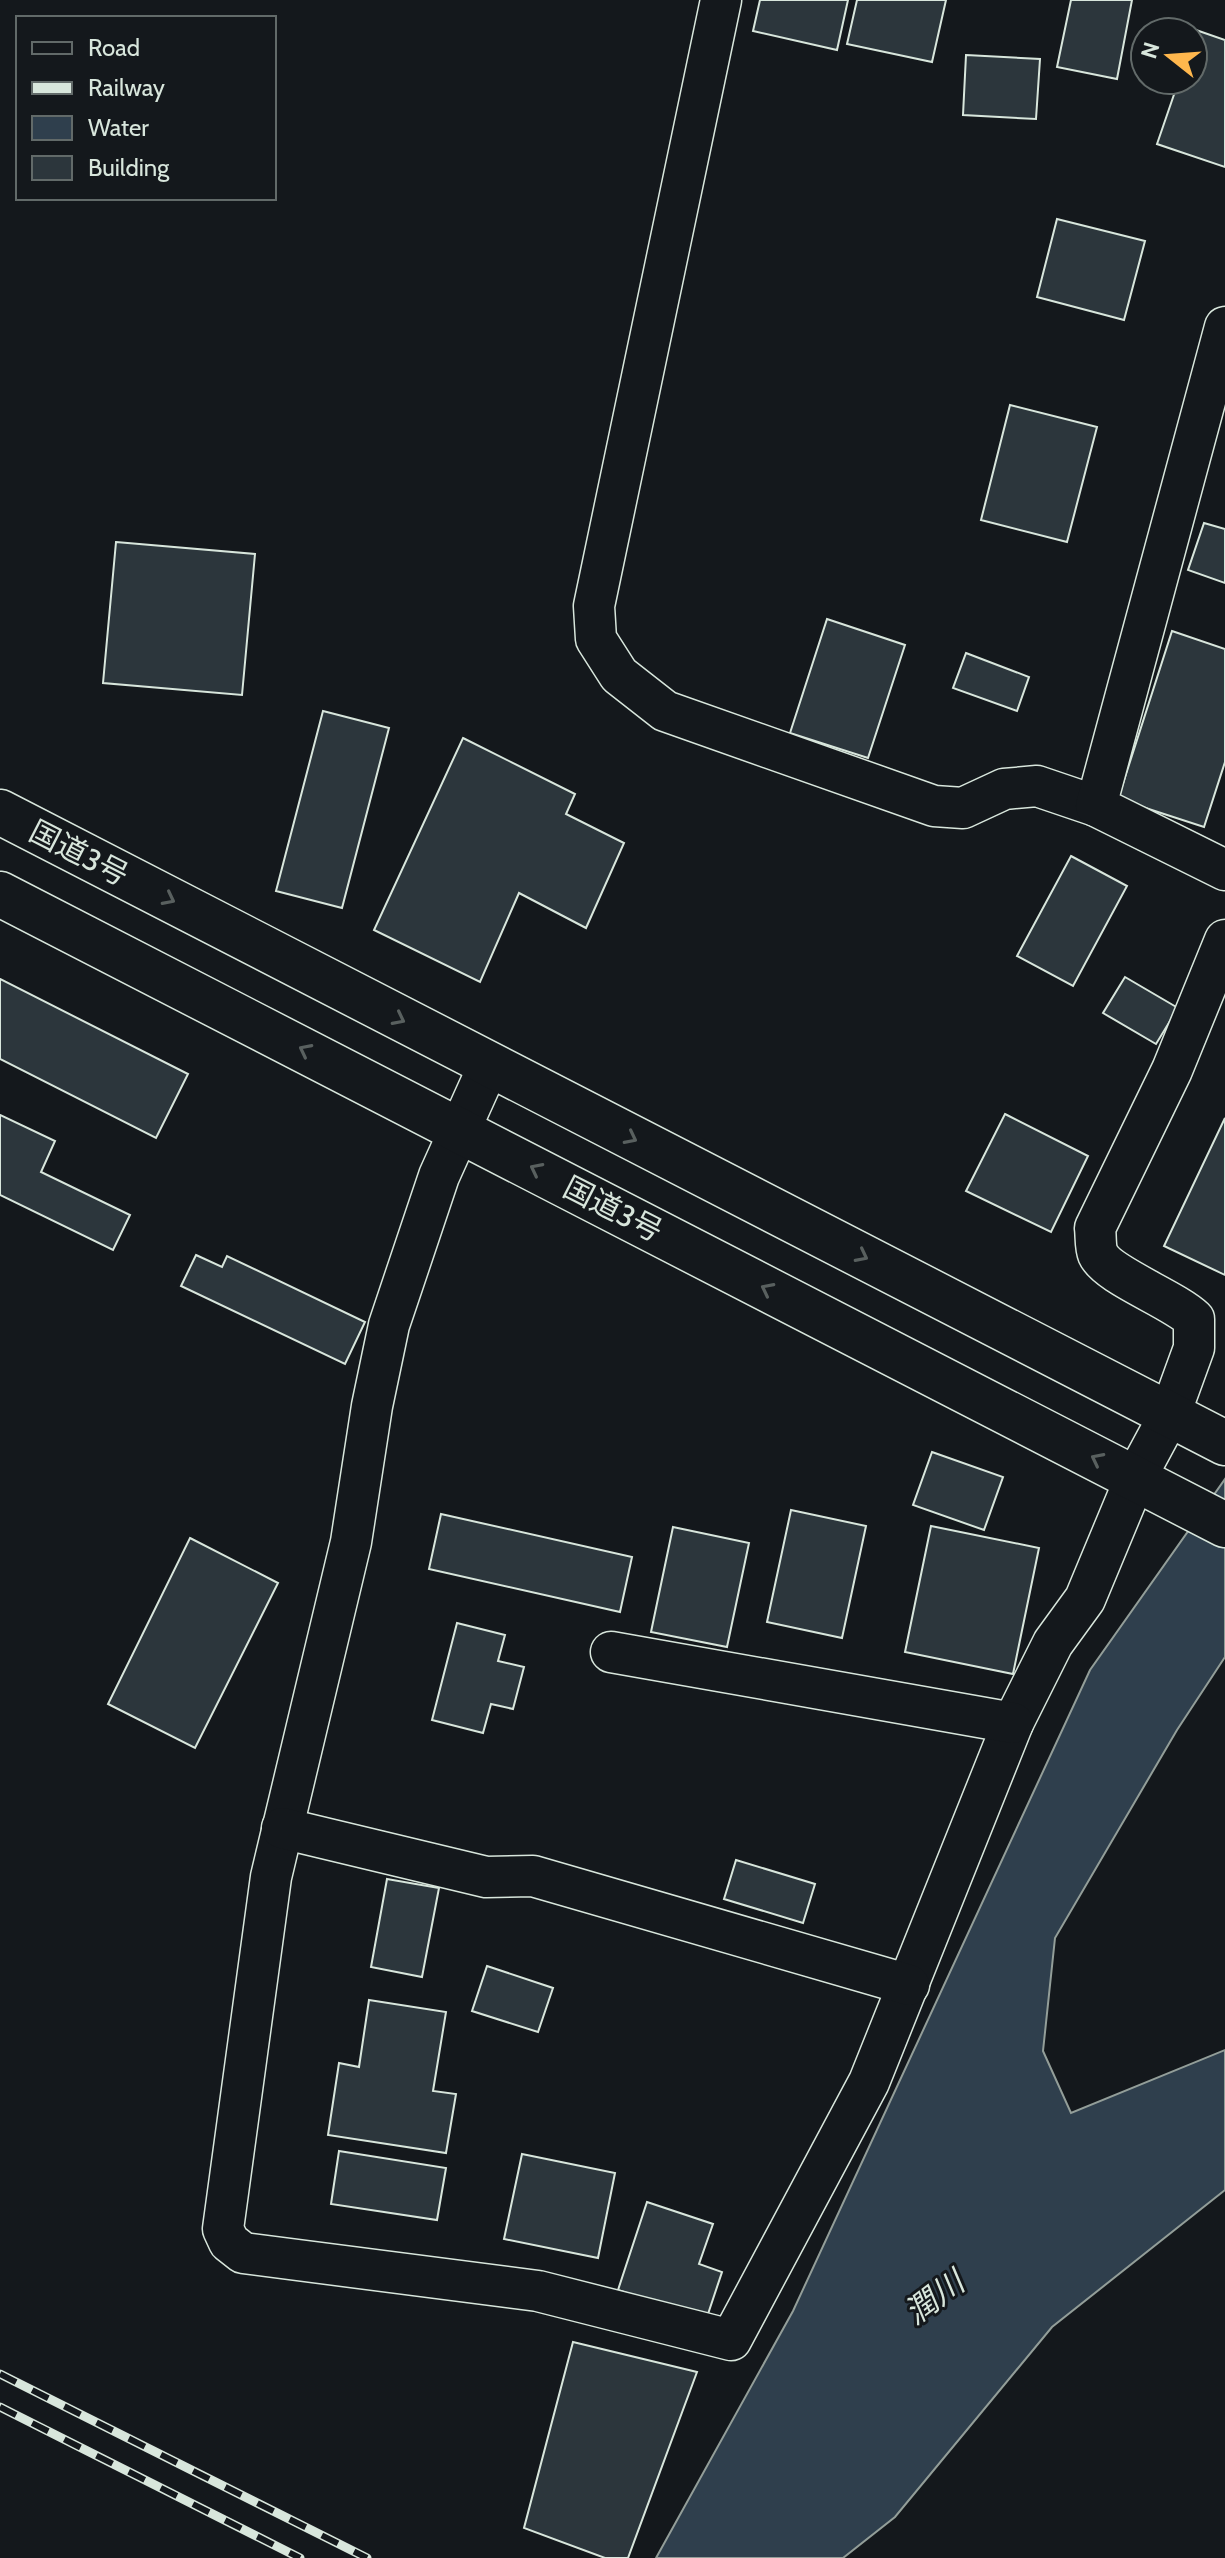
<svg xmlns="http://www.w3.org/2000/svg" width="1225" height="2558" font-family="Cabin,'Noto Sans JP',sans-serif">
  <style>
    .water { fill: #2f3f4d; stroke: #939e99; stroke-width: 2 }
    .building { fill: #2c363c; stroke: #d8e6dc; stroke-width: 2 }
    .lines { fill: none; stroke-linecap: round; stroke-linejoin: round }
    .street-casing { stroke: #d8e6dc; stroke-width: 43 }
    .highway-casing { stroke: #d8e6dc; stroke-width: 47 }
    .street { stroke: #14181c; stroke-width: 40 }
    .highway { stroke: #14181c; stroke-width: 44 }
    .rail-casing { stroke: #d8e6dc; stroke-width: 9 }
    .rail { stroke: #14181c; stroke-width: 6; stroke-dasharray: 18; stroke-linecap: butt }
    .oneway { stroke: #59605f }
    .labels { text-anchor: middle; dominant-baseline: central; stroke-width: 6; stroke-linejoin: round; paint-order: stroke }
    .street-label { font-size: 30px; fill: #d8e6dc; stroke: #14181c }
    .water-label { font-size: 32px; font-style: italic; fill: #d8e6dc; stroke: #14181c }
  </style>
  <rect width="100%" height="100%" fill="#14181c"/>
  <path class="water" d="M1225,1479V1657L1177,1730L1055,1938L1043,2051L1071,2113L1225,2050V2190L1052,2327L895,2517L843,2558H656L793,2311L1090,1670Z"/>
  <g class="building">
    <path d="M760,0H848L837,50L753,31Z"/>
    <path d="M857,0H946L932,62L847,44Z"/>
    <path d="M1071,0H1132L1117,79L1057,67Z"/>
    <path d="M1196,30L1225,40V167L1157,144L1179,80H1193V38Z"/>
    <path d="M966,55L1040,59L1036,119L963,115Z"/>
    <path d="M1057,219L1145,241L1124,320L1037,297Z"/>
    <path d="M1010,405L1097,427L1067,542L981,520Z"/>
    <path d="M1204,523L1225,529V583L1188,570Z"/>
    <path d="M116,542L255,554L242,695L103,683Z"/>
    <path d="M827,619L905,645L868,758L790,733Z"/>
    <path d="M1172,631L1225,649V762L1204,827L1118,799Z"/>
    <path d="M966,653L1029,677L1017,711L953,688Z"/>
    <path d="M323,711L389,728L342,908L276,891Z"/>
    <path d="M463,738L575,794L566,814L624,843L586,928L519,893L480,982L374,930Z"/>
    <path d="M1071,856L1127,886L1073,986L1017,956Z"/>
    <path d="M1125,977L1178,1008L1156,1044L1103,1013Z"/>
    <path d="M0,979L188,1074L156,1138L0,1059Z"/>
    <path d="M1005,1114L1088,1156L1051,1232L966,1191Z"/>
    <path d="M0,1115L55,1141L41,1172L130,1215L113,1250L0,1195Z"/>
    <path d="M1225,1118V1275L1164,1246Z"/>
    <path d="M196,1255L222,1267L227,1256L365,1322L345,1364L181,1286Z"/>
    <path d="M932,1452L1003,1477L984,1530L913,1505Z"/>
    <path d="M791,1510L866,1526L842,1638L767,1622Z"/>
    <path d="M441,1514L632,1557L620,1612L429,1569Z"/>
    <path d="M931,1526L1039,1548L1013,1674L905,1652Z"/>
    <path d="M673,1527L749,1543L727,1647L651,1632Z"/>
    <path d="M190,1538L278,1583L195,1748L108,1704Z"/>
    <path d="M457,1623L505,1635L498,1661L524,1667L513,1709L491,1704L483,1733L432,1720Z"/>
    <path d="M736,1860L815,1884L803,1923L724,1899Z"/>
    <path d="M387,1879L439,1888L422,1977L371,1967Z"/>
    <path d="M487,1966L553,1988L538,2032L472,2011Z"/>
    <path d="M369,2000L446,2012L433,2091L456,2094L446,2153L328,2135L339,2063L359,2067Z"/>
    <path d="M339,2151L446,2168L437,2220L331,2204Z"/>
    <path d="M522,2154L615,2173L598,2258L504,2239Z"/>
    <path d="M647,2202L713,2224L699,2264L722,2272L706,2320L618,2290Z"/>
    <path d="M573,2342L697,2372L628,2558H605L524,2528Z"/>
  </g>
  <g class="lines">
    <defs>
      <g id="street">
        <path d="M721,0L594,606L596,639L619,675L665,711L934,806L963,808L1004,789L1037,786L1096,806"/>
        <path d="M1225,327L1096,806L1225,870"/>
        <path d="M489,1065L439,1176L389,1325L372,1406L351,1542L271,1877L223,2229L229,2242L243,2253L538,2291L731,2340L869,2082L1013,1723L1053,1643L1085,1599L1135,1479L1170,1414L1194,1348V1319C1173,1299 1107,1275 1098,1254C1095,1247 1096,1235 1095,1228L1172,1070L1225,940"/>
        <path d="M611,1652L1013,1723"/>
        <path d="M282,1828L486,1877L533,1876L909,1985"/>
      </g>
      <g id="highway">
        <path d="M0,812L1225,1443"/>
        <path d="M0,894L1225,1525"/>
      </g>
    </defs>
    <use href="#street" class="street-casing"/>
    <use href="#highway" class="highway-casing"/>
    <use href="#street" class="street"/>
    <use href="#highway" class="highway"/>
    <defs>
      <g id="rail">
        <path d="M0,2374L367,2558"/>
        <path d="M0,2407L300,2558"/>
      </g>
    </defs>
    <use href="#rail" class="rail-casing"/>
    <use href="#rail" class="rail"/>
  </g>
  <defs><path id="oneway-chevron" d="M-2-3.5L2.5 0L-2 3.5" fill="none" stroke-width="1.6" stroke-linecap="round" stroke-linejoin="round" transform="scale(2)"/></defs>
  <g class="oneway">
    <use href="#oneway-chevron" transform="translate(169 899) rotate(27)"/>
    <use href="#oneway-chevron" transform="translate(399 1019) rotate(27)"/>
    <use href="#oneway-chevron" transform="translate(305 1050) rotate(-153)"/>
    <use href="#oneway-chevron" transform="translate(631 1138) rotate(27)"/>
    <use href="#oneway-chevron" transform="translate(536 1169) rotate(-153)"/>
    <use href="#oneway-chevron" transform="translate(862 1256) rotate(27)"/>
    <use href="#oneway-chevron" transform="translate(767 1289) rotate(-153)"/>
    <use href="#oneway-chevron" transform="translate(1097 1459) rotate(-153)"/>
  </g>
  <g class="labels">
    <g class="street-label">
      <text transform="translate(79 853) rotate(27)">国道3号</text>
      <text transform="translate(613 1209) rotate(27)">国道3号</text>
    </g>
    <g class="water-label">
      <text transform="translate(934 2297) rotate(-37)">潤川</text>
    </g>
  </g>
  <rect x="16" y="16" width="260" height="184" fill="#14181c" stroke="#626a69" stroke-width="2"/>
  <rect x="32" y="42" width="40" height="12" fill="#14181c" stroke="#626a69" stroke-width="2"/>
  <text x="88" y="56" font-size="24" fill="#d8e6dc">Road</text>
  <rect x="32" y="82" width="40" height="12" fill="#d8e6dc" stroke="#626a69" stroke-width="2"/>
  <text x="88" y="96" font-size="24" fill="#d8e6dc">Railway</text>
  <rect x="32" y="116" width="40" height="24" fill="#2f3f4d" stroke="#626a69" stroke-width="2"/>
  <text x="88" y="136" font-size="24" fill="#d8e6dc">Water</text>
  <rect x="32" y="156" width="40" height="24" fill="#2c363c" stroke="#626a69" stroke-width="2"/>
  <text x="88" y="176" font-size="24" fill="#d8e6dc">Building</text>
  <g transform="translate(1169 56) rotate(287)"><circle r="38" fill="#14181c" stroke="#626a69" stroke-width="2"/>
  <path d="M0-6L14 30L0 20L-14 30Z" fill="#ffb74d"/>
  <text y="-12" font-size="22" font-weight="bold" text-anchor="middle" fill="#d8e6dc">N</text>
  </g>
</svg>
